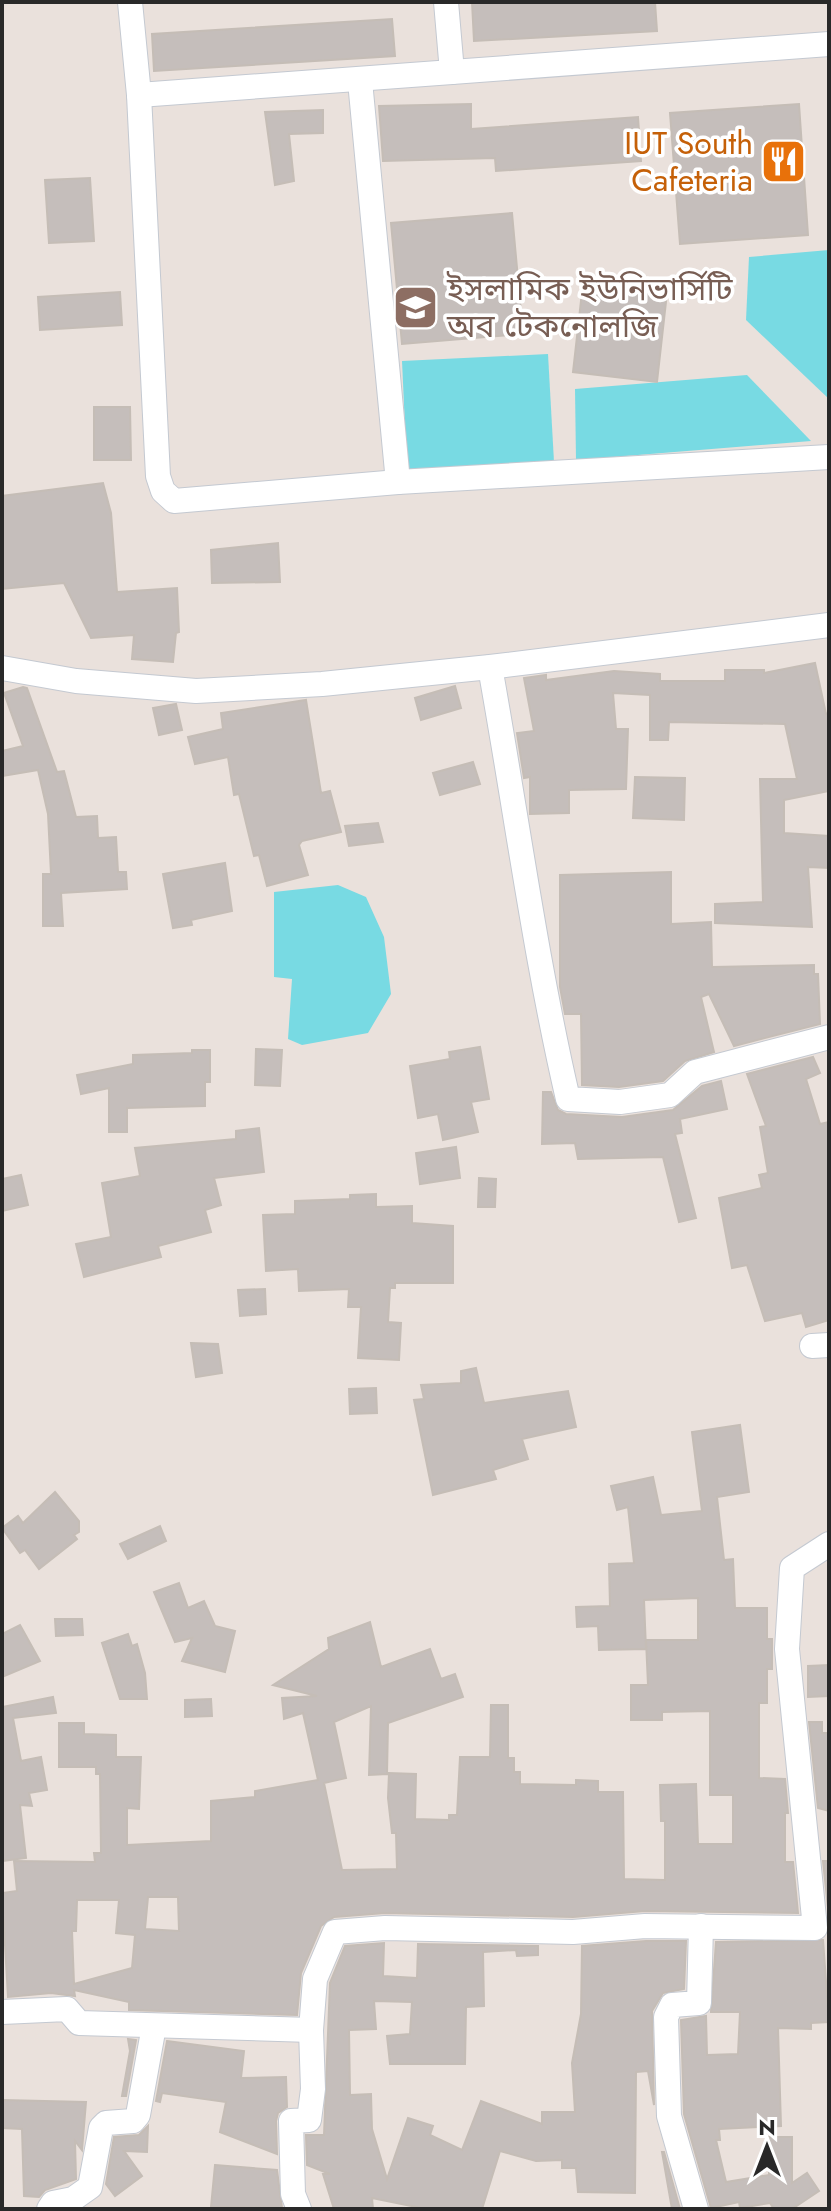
<svg xmlns="http://www.w3.org/2000/svg" width="831" height="2211" font-family="Jost,'Noto Sans Bengali',sans-serif">
  <style>
    .water { fill: #78dae3 }
    .building { fill: #c5bebb; stroke: #c5bdb6; stroke-width: 2; fill-rule: evenodd }
    .lines { fill: none; stroke-linecap: round; stroke-linejoin: round }
    .minor-casing { stroke: #c4c9d1; stroke-width: 26 }
    .minor { stroke: #fff; stroke-width: 24 }
    .labels { text-anchor: middle; dominant-baseline: central; stroke-width: 7; stroke-linejoin: round; paint-order: stroke }
    .food-label { font-size: 32px; fill: #c56008; stroke: #fff; text-anchor: end }
    .education-label { font-size: 32px; fill: #785e54; stroke: #fff; text-anchor: start }
  </style>
  <rect width="100%" height="100%" fill="#eae1dc"/>
  <g class="water">
    <path d="M829,250V399L746,320L749,257Z"/>
    <path d="M548,354L554,462L407,470L402,361Z"/>
    <path d="M747,375L811,441L576,460L575,389Z"/>
    <path d="M338,885L366,897L384,937L391,994L368,1033L302,1045L288,1039L292,979L274,977V892Z"/>
  </g>
  <g class="building">
    <path d="M472,2H655L657,31L474,41Z"/>
    <path d="M392,19L395,56L154,71L152,34Z"/>
    <path d="M471,104V129L638,117L641,161L496,171L495,158L383,161L379,106Z"/>
    <path d="M799,104L808,235L680,244L670,113Z"/>
    <path d="M323,110V133L289,134L294,181L275,185L265,112Z"/>
    <path d="M90,178L94,241L49,243L45,180Z"/>
    <path d="M512,213L523,334L402,344L391,223Z"/>
    <path d="M583,283L667,293L657,382L573,372Z"/>
    <path d="M120,292L122,325L40,330L38,297Z"/>
    <path d="M94,407H130L131,460H94Z"/>
    <path d="M103,483L111,513L117,592L177,588L179,632L176,633L173,662L132,659L134,635L91,638L64,583L2,589V496Z"/>
    <path d="M278,543L280,582L212,583L211,550Z"/>
    <path d="M815,663L826,714L829,713V791L784,800V833L829,836V868L808,867L812,927L715,923V904L763,902L760,779H797L785,724L669,722L668,740H650V695L613,693L616,729H628L626,789L569,790V813L530,814V777L524,778L517,733L534,731L524,678L546,675V680L614,671L660,674V681H725V670H764V673Z"/>
    <path d="M455,686L461,708L421,720L415,698Z"/>
    <path d="M23,687L27,688L57,772L64,771L76,817L97,816L98,838L116,837L118,872H126L127,889L61,893L63,926H43V874H51L48,814L38,770L2,776V751L23,746L4,693Z"/>
    <path d="M306,700L321,793L330,791L341,832L302,841L299,845L308,875L267,886L259,855L254,856L239,794L234,795L228,757L195,764L188,737L223,729L221,713Z"/>
    <path d="M176,704L182,730L159,735L153,708Z"/>
    <path d="M473,762L480,784L440,795L433,773Z"/>
    <path d="M635,777L685,778L684,820L633,818Z"/>
    <path d="M378,823L383,842L349,846L345,826Z"/>
    <path d="M225,863L232,911L191,920L192,925L173,928L163,874Z"/>
    <path d="M671,872V924L711,922L712,967L814,965V974H818L820,1024L734,1046L709,994L701,997L714,1052L685,1061L663,1081L619,1087L582,1085L581,1014H565L560,987V875Z"/>
    <path d="M480,1047L489,1099L471,1102L478,1132L443,1140L438,1114L418,1118L410,1066L450,1059L449,1052Z"/>
    <path d="M256,1049L282,1050L280,1086L255,1085Z"/>
    <path d="M192,1050H210V1082H205V1106L127,1108V1132H109V1088L81,1094L77,1075L133,1064V1055L192,1053Z"/>
    <path d="M813,1057L820,1073L806,1079L820,1124L829,1122V1320L806,1327L802,1313L765,1321L747,1265L732,1268L719,1198L762,1188L759,1175L768,1173L760,1127L766,1126L747,1074Z"/>
    <path d="M721,1081L727,1109L680,1119L682,1133L675,1134L696,1218L679,1222L663,1157L578,1159L575,1143L542,1144L543,1092H551L558,1110L566,1114L622,1117L673,1110L702,1086Z"/>
    <path d="M259,1128L264,1172L214,1178L221,1205L205,1210L211,1232L158,1246L161,1257L84,1277L76,1244L111,1237L102,1183L140,1176L135,1148L236,1139V1131Z"/>
    <path d="M456,1147L460,1178L420,1184L416,1153Z"/>
    <path d="M21,1175L28,1205L2,1211V1179Z"/>
    <path d="M479,1178L496,1179L495,1207H478Z"/>
    <path d="M376,1194V1207L412,1206V1223L453,1226V1283H395V1288H390L388,1322L401,1323L399,1360L358,1358L361,1307H348L349,1289L299,1291L298,1269L266,1271L263,1215L295,1214V1201L350,1199V1195Z"/>
    <path d="M265,1289L266,1314L240,1316L238,1290Z"/>
    <path d="M191,1343L218,1344L222,1373L196,1377Z"/>
    <path d="M476,1368L484,1403L568,1391L576,1427L522,1439L528,1459L493,1470L496,1479L433,1495L414,1400L424,1399L421,1385L461,1383V1371Z"/>
    <path d="M376,1388L377,1413L350,1414L349,1389Z"/>
    <path d="M740,1425L749,1492L717,1497L724,1560L733,1559L735,1608H767V1639H772V1669H767V1703H759V1778L785,1779L788,1813H785V1862H793L798,1913L645,1911L573,1917L385,1913L334,1917L321,1926L301,1973L297,2015L129,2010V2002L74,1990L75,1996L51,1993L8,1997L2,1893L17,1891L14,1861L95,1862L94,1853H101L100,1774H96V1767H59V1723H84V1734L116,1735V1757H141L139,1809L127,1808V1845L211,1841V1801L255,1797V1791L318,1780L303,1713L284,1719L282,1698L317,1696L273,1685L329,1649L328,1638L370,1622L381,1667L430,1649L441,1679L455,1674L463,1697L388,1723L387,1774L369,1775L371,1706L334,1722L346,1778L324,1783L342,1870L397,1869L396,1833H392L388,1798L389,1773L416,1774L415,1819L449,1820V1815H457L460,1757H490L491,1705H508V1758H514V1772H520V1784L576,1785V1780L598,1781V1792H623L624,1879L665,1880V1821H661L660,1785L696,1784L698,1844H733V1795H710V1711L662,1712V1720H631V1685H648L646,1640H698V1598L644,1600L646,1649L599,1650L598,1626L577,1627L576,1607L610,1606L609,1564L634,1563L628,1507L617,1510L611,1486L653,1477L661,1515L702,1511L692,1432ZM148,1897H178L179,1931L145,1929ZM77,1900H119L116,1933L135,1935L132,1968L74,1984L72,1931H76Z"/>
    <path d="M55,1492L79,1521V1532L74,1535L77,1539L39,1569L25,1550L20,1553L2,1528L18,1516L23,1523Z"/>
    <path d="M160,1526L166,1541L128,1559L120,1544Z"/>
    <path d="M179,1583L188,1608L204,1601L215,1626L235,1631L225,1672L182,1661L192,1638L175,1642L154,1592Z"/>
    <path d="M55,1619H82L83,1635L56,1636Z"/>
    <path d="M20,1625L40,1661L2,1677V1634Z"/>
    <path d="M128,1634L132,1646L137,1644L145,1673L147,1699H120L102,1643Z"/>
    <path d="M829,1665V1696L808,1697V1666Z"/>
    <path d="M53,1697L56,1713L13,1718L21,1761L41,1757L47,1790L29,1793L32,1806L20,1805L26,1858L2,1861V1707Z"/>
    <path d="M211,1699L212,1716L185,1717V1700Z"/>
    <path d="M809,1722H822V1733H829V1811L818,1808Z"/>
    <path d="M823,1861H829V1917Z"/>
    <path d="M823,1940L829,2022L811,2023V2029L778,2028L781,2126L719,2129L720,2140H716L726,2182L769,2175V2137H792V2183L807,2173L819,2191L792,2209H774L770,2203L740,2208L739,2202L711,2208L684,2114L681,2020L706,2016L707,2055L738,2054L740,2012H711L716,1942Z"/>
    <path d="M646,1941H686L684,1989L663,1993L652,2011L654,2105L648,2071L636,2072L635,2193L578,2192L576,2168H562V2160L536,2161L500,2151L482,2209H426L372,2198L373,2209H334L323,2174H330L307,2165L306,2135H324L330,1983L345,1946L384,1943L383,1976L417,1978L418,1944L538,1946V1955L517,1956L516,1950L483,1952L484,2006L466,2007L465,2064H390L387,2036L410,2034L412,2002L374,2001L376,2029L349,2030L350,2095L371,2094L372,2129L387,2179L408,2118L433,2126L430,2135L462,2150L481,2101L542,2124V2112H575L572,2063L581,2014L582,1946Z"/>
    <path d="M128,2039L136,2040L126,2096H122L130,2051Z"/>
    <path d="M167,2041L244,2051L241,2078L286,2077L287,2107L278,2113L276,2121L277,2154L220,2132L226,2102L162,2093L160,2102L156,2101Z"/>
    <path d="M2,2100L86,2102L82,2150L75,2141L76,2179L45,2190L39,2197L24,2196L22,2129L2,2128Z"/>
    <path d="M148,2126L147,2152L124,2151L142,2176L115,2196L106,2184L114,2137L139,2135Z"/>
    <path d="M662,2152H664L680,2209H672Z"/>
    <path d="M215,2165L277,2170L282,2208L211,2207Z"/>
  </g>
  <g class="lines">
    <defs>
      <g id="minor">
        <path d="M130,2L139,95L158,476L163,491L174,501L398,482L829,457"/>
        <path d="M452,72L829,44"/>
        <path d="M360,81L398,482"/>
        <path d="M139,95L452,72L446,2"/>
        <path d="M490,667C516,811 535,957 568,1099L620,1102L670,1095L695,1072L829,1037"/>
        <path d="M2,668L76,681L196,691L322,684L490,667L829,625"/>
        <path d="M812,1346L829,1345"/>
        <path d="M2,2012L67,2009L79,2023L311,2030L315,1979L335,1932L385,1928L573,1932L645,1926L815,1928L787,1649L792,1568L829,1544"/>
        <path d="M49,2209L53,2203L73,2199L90,2187L101,2128L106,2123L133,2121L138,2115L154,2026"/>
        <path d="M299,2209L293,2194L291,2121L309,2120L313,2089L311,2030"/>
        <path d="M696,2209L669,2116L666,2017L672,2005L699,2003L701,1926"/>
      </g>
    </defs>
    <use href="#minor" class="minor-casing"/>
    <use href="#minor" class="minor"/>
  </g>
  <defs>
    <symbol id="restaurant-square" viewBox="-11 -11 22 22"><rect x="-9" y="-9" width="18" height="18" rx="4" fill="#e8710a" stroke="#fff"/><path d="M-5-6h1v4h1v-4h1v4h1v-4h1v5L-1.5 .5V6h-2V.5L-5-1ZM5-6V6H3V1.5H1.5Q1.5-4 5-6Z" fill="#fff"/></symbol>
    <symbol id="university-square" viewBox="-11 -11 22 22"><rect x="-9" y="-9" width="18" height="18" rx="4" fill="#8d6e63" stroke="#fff"/><path d="M0-5L7-2L0 1L-7-2ZM-4 1L0 2.5L4 1V4Q0 6-4 4Z" fill="#fff"/></symbol>
  </defs>
  <g fill-rule="evenodd">
    <use href="#restaurant-square" x="758" y="136" width="51" height="51"/>
    <use href="#university-square" x="390" y="282" width="51" height="51"/>
  </g>
  <g class="labels">
    <g class="food-label">
      <text x="753" y="143">IUT South<tspan x="753" dy="37">Cafeteria</tspan></text>
    </g>
    <g class="education-label">
      <text x="447" y="289">ইসলামিক ইউনিভার্সিটি<tspan x="447" dy="37">অব টেকনোলজি</tspan></text>
    </g>
  </g>
  <rect width="831" height="2211" fill="none" stroke="#292929" stroke-width="8"/>
  <g transform="translate(767 2147)" stroke="#ffffff" stroke-width="6" paint-order="stroke">
  <path d="M0-6L14 30L0 20L-14 30Z" fill="#292929"/>
  <text y="-12" font-size="22" font-weight="bold" text-anchor="middle" fill="#292929">N</text>
  </g>
</svg>
